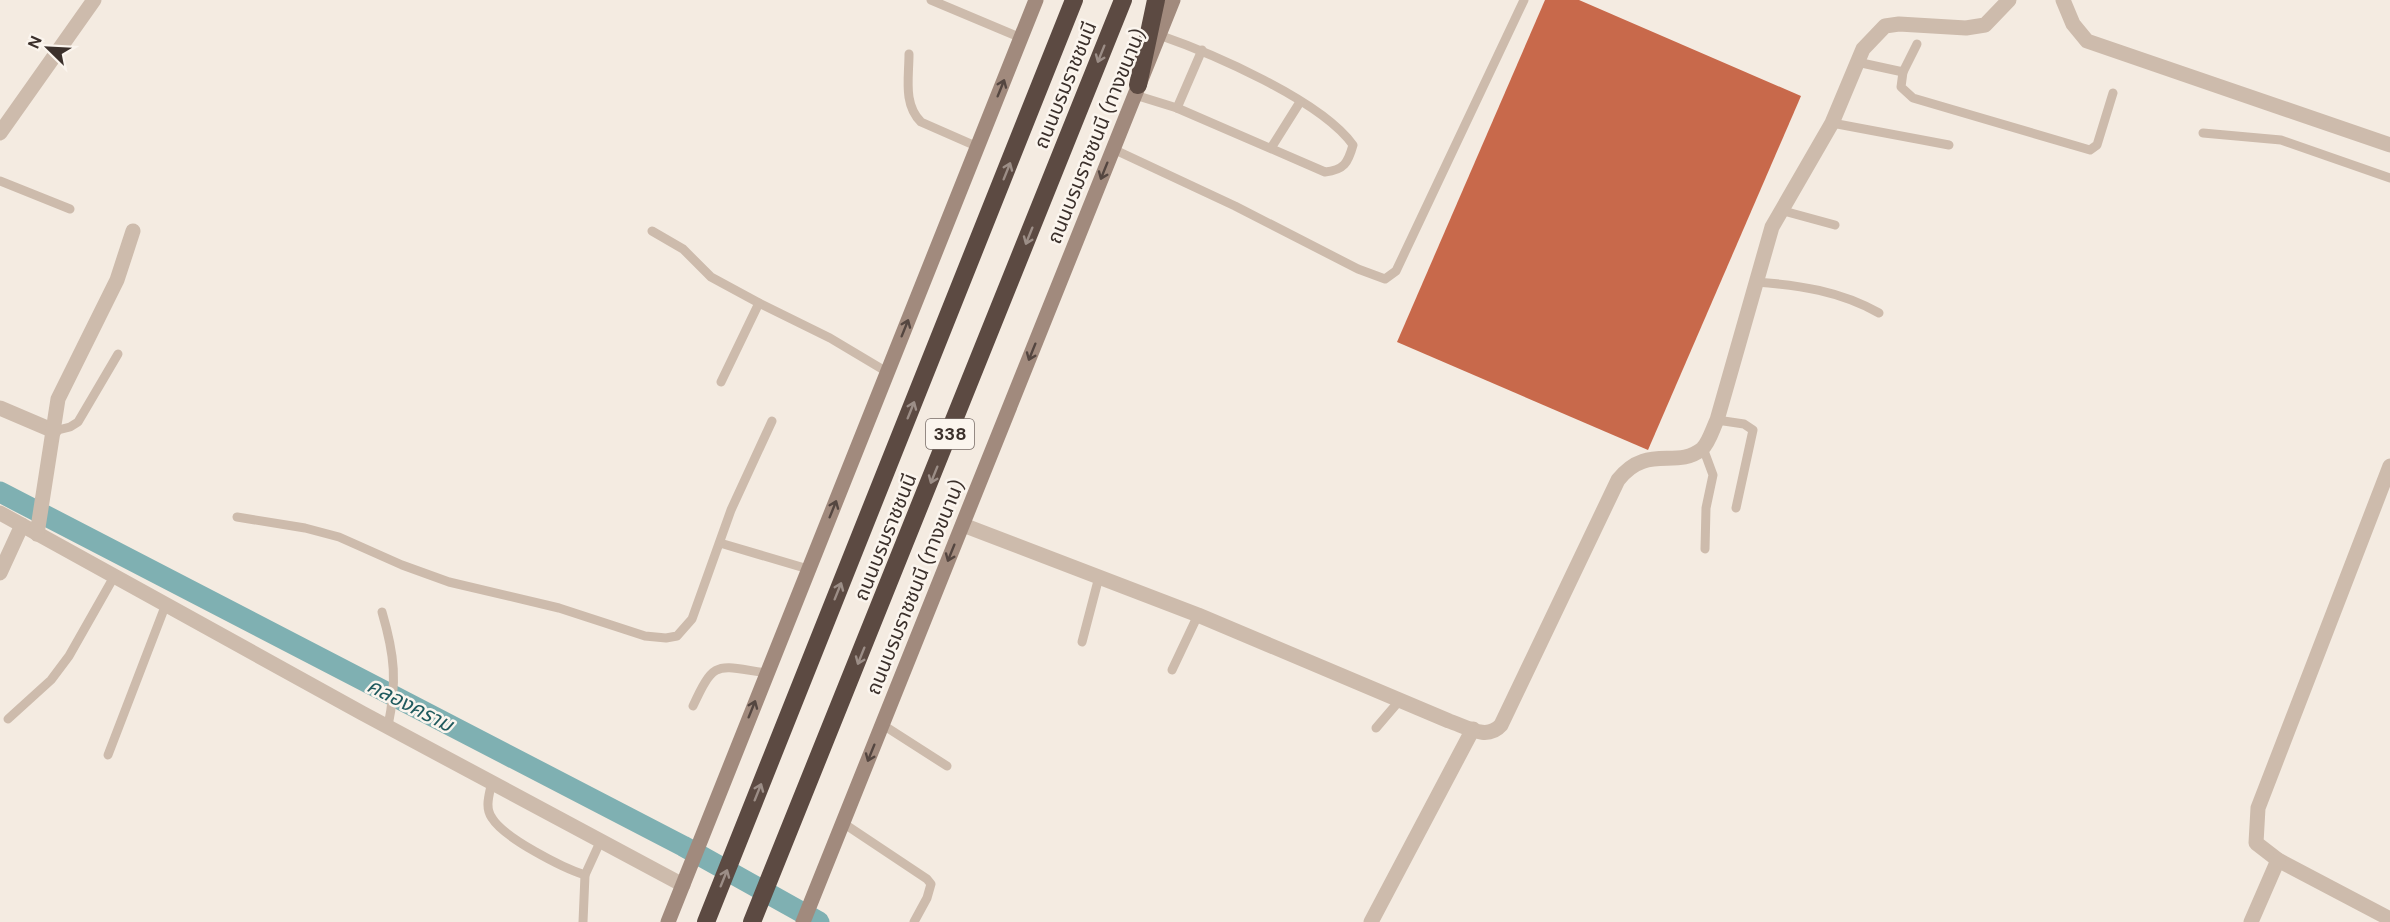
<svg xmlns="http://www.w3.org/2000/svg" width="2390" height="922" font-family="'DM Sans','Noto Sans Thai',sans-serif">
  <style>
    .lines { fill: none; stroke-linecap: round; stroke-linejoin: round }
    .canal { stroke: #7fb0b2; stroke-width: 21 }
    .building { fill: #c8694b }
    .lane { stroke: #cdbbac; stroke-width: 9 }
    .street { stroke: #cdbbac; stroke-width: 15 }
    .secondary { stroke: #a18a7d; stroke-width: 15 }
    .highway { stroke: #5c4a42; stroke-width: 18 }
    .oneway { stroke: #9c8e87 }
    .oneway2 { stroke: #544640 }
    .labels { text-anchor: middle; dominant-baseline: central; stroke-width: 5; stroke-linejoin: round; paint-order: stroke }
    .shield { fill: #fbf5ee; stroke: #756b66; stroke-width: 1.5 }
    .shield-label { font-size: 18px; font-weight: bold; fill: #3b302b }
    .street-label { font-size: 20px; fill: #3b302b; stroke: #fbf5ee }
    .water-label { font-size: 21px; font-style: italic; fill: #1f5a5e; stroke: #fbf5ee }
  </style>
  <rect width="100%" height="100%" fill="#f4ebe1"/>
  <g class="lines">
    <path class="canal" d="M0,492L683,846L819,922"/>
  </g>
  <path class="building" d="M1545,0H1579L1801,96L1648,450L1397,342Z"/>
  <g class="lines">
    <g class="lane">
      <path d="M931,0L1021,38"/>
      <path d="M909,54C909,78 903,104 921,122L978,147"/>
      <path d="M1857,62L1903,72L1917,44"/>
      <path d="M1903,72L1901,87L1913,98L2090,150L2097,145L2113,93"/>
      <path d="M1135,95L1177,108L1325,172C1344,170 1348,163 1353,145C1321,100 1211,53 1159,35"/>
      <path d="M1177,108L1202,50"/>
      <path d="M1832,123L1949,145"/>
      <path d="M2203,133L2281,140L2390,178"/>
      <path d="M1271,148L1300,102"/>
      <path d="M1113,149L1235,206L1358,269L1385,279L1396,271L1524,0"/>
      <path d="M0,181L70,209"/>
      <path d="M1780,210L1835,225"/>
      <path d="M652,231L683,249L711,277L759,303L830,338L887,372"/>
      <path d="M1756,282C1799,285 1840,291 1879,313"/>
      <path d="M721,382L759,303"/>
      <path d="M1717,420L1744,424L1753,430L1736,508"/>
      <path d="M54,431L70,427L78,422L118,354"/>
      <path d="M1703,448L1713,475L1706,508L1705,549"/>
      <path d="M237,517L305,528L339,537L402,565L449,582L559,608L645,636L666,638L677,636L692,619L731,510L772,421"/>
      <path d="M720,543L808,569"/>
      <path d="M382,612C395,656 397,682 388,726"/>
      <path d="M1082,642L1099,577"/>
      <path d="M1172,670L1198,615"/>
      <path d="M693,706C715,658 717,666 767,673"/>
      <path d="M8,719L51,680L69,656L115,575"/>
      <path d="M883,725L947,766"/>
      <path d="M1376,728L1400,700"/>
      <path d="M108,755L166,604"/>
      <path d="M492,781C490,793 484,807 492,818C504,838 563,868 585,875L601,840"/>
      <path d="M843,823L927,879L931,884L927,898L914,922"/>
      <path d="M583,922L585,875"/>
    </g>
    <g class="street">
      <path d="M2063,0L2073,24L2087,41L2390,145"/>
      <path d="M0,133L94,0"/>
      <path d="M0,408L54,431"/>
      <path d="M2390,466L2258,808L2256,843L2278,860L2390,919"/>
      <path d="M0,513L362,713L683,885"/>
      <path d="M963,525L1198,615L1449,721C1467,727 1487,741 1501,725L1618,480C1647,443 1676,470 1702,449C1709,443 1713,428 1717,420L1772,227L1832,123L1863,49L1885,26L1899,24L1966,28L1985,25L2009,0"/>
      <path d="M37,534L58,399L117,280L133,231"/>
      <path d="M0,573L22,525"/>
      <path d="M1371,922L1473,729"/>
      <path d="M2251,922L2278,860"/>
    </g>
    <g class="secondary">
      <path d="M668,922L1036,0"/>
      <path d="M803,922L1173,0"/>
    </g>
    <g class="highway">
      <path d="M1138,85L1156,0"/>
      <path d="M706,922L1074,0"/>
      <path d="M752,922L1123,0"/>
    </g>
  </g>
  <defs><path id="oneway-shaft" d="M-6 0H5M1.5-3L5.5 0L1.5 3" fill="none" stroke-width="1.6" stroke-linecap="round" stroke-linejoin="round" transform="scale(1.5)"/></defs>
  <g class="oneway">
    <use href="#oneway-shaft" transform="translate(1101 54) rotate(112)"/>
    <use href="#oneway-shaft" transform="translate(1007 171) rotate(-68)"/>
    <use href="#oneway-shaft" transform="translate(1029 236) rotate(112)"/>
    <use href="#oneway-shaft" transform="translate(911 410) rotate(-68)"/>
    <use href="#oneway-shaft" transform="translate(934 475) rotate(112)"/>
    <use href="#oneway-shaft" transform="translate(838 591) rotate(-68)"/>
    <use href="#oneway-shaft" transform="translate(861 656) rotate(112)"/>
    <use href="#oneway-shaft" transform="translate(758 792) rotate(-68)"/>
    <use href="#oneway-shaft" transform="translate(724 878) rotate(-68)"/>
  </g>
  <g class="oneway2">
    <use href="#oneway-shaft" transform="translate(1001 88) rotate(-68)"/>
    <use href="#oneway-shaft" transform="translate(1104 171) rotate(112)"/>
    <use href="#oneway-shaft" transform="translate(905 328) rotate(-68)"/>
    <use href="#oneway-shaft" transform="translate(1032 352) rotate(112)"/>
    <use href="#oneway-shaft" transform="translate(833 509) rotate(-68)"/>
    <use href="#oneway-shaft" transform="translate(951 553) rotate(112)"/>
    <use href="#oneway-shaft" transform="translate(752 709) rotate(-68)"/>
    <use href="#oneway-shaft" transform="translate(871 753) rotate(112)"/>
  </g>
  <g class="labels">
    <rect class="shield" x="926" y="419" width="48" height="30" rx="4.5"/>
    <g class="shield-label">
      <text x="950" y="434">338</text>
    </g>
    <g class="street-label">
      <text transform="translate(1065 85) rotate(-68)">ถนนบรมราชชนนี</text>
      <text transform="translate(1096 136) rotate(-68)">ถนนบรมราชชนนี (ทางขนาน)</text>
      <text transform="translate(885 537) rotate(-68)">ถนนบรมราชชนนี</text>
      <text transform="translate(915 587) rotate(-68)">ถนนบรมราชชนนี (ทางขนาน)</text>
    </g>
    <g class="water-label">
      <text transform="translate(410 705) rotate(27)">คลองคราม</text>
    </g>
  </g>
  <g transform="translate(48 48) rotate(294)" stroke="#fbf5ee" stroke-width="4.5" paint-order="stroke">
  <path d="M0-4.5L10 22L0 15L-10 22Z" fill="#3b302b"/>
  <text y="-9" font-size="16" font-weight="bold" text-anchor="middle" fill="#3b302b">N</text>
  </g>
</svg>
